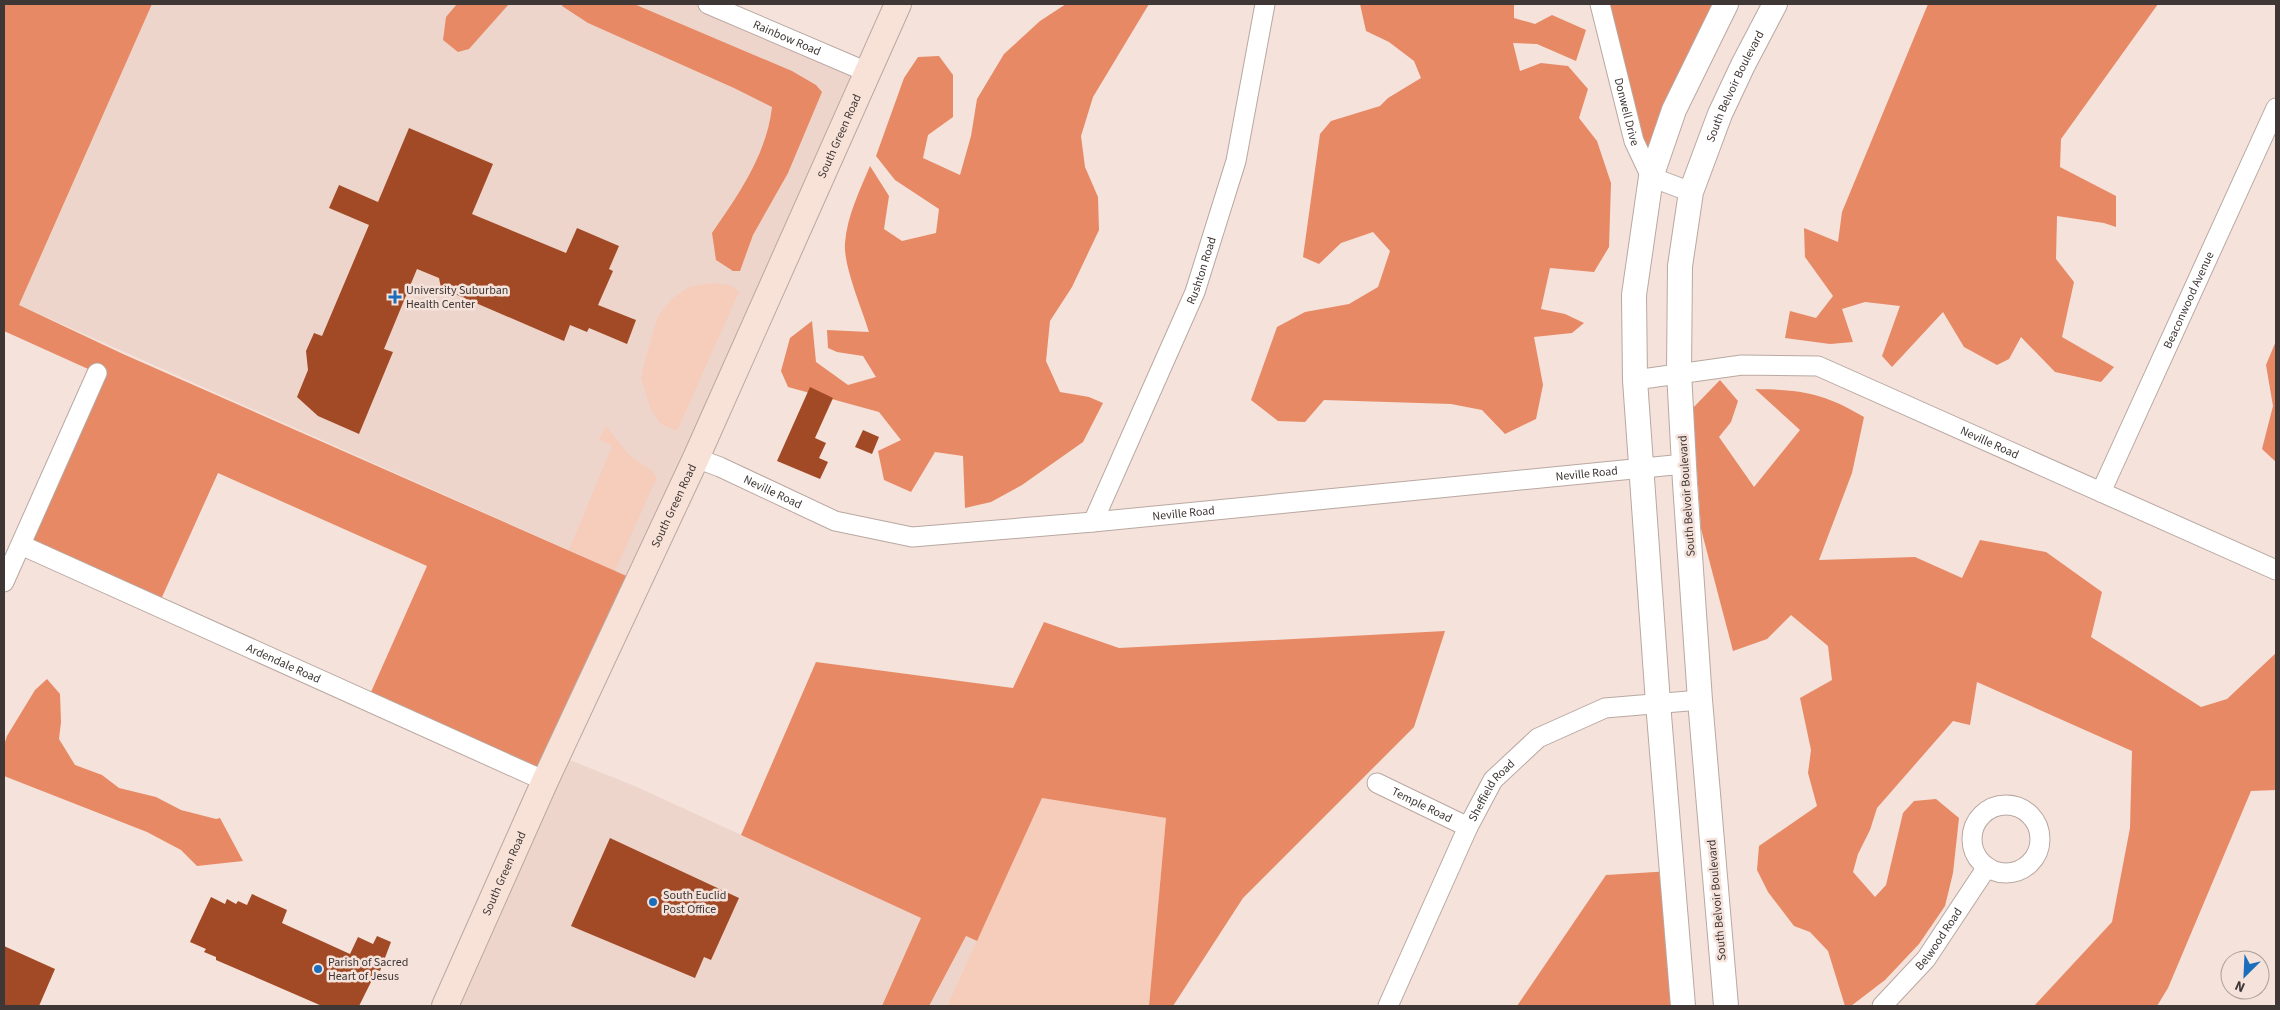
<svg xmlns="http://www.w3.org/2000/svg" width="2280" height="1010" font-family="'Source Sans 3',sans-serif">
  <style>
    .built { fill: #eed5cb }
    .green { fill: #f6ccbb }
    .forest { fill: #e78964 }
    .building { fill: #a14a25 }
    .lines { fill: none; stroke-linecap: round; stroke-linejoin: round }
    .minor-casing { stroke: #b9a8a1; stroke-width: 21 }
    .tertiary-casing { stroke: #b9a8a1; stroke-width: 26 }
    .secondary-casing { stroke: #b9a8a1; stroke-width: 28 }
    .minor { stroke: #fff; stroke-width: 19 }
    .tertiary { stroke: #fff; stroke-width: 24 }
    .secondary { stroke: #f8e1d7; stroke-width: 26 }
    .poi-dot { fill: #1c6dbc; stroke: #f4e2db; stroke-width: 2 }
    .labels { text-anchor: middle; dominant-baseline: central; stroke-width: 5; stroke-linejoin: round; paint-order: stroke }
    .street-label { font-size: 12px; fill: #3e3735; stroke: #f4e2db }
    .poi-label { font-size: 12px; fill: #3e3735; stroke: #f4e2db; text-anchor: start }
  </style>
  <rect width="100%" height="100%" fill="#f4e2db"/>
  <g class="built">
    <path d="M152,4H708L867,72L638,581L19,305Z"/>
    <path d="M557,755L637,787L921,918L977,941L947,1006H445Z"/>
  </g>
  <g class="green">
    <path d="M713,283L730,285L739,292L677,431L661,424L651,410L641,378L646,356L658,316L673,298L689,287Z"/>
    <path d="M606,426L629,455L651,470L657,477L615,571L569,550L612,446L599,439Z"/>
    <path d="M1042,798L1166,818L1149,1006H947Z"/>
  </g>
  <g class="forest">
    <path d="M4,4H152L19,305L123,354L638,581L545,781L367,701L427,566L218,473L158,606L21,545L97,373L4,331Z"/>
    <path d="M457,4H509L469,49L458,52L443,40L446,17Z"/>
    <path d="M563,4H634L792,71L816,85L822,92L788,173L753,235L740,271H733L716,260L712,233C738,195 767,154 772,107L734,88L588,23L562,6Z"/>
    <path d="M1066,4H1149L1093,97L1081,136L1085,167L1098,197L1099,230L1072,287L1050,321L1046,361L1060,392L1089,397L1103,403L1083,442L1022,485L991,502L965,508L963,456L935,452L911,492L884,480L878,451L901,440L879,412L788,387L781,371L790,338L812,321L816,362L848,385L876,377L863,356L837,352L828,348L827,330L869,332C862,309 843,265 845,243C847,216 860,190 870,166L889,196L884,229L902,241L936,233L939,209L895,180L876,156L904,78L918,57L939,56L953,75V117L928,135L923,158L960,175L971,136L977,99L1004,54L1040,21Z"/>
    <path d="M1360,4H1514V18L1535,24L1552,15L1586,30L1576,61L1537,44L1513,43L1520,71L1541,63L1568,66L1588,89L1579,118L1597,141L1611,183L1609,247L1594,272L1550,268L1541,309L1565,314L1584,323L1572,333L1534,337L1543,385L1536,419L1505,434L1482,410L1451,404L1324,400L1305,422L1278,421L1251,400L1277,327L1305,312L1349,304L1378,287L1390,251L1373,232L1341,243L1319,264L1303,257L1320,134L1331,121L1380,106L1388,98L1421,78L1414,61L1389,42L1366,31Z"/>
    <path d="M1600,4H1726L1651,177Z"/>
    <path d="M1928,4H2158L2061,139L2060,167L2116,196V227L2104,223L2057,216L2056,259L2074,282L2062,337L2114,367L2101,382L2055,372L2021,337L2009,359L1997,365L1964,347L1943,312L1892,367L1882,356L1900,306L1865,302L1842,309L1853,342L1830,344L1785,338L1790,311L1816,318L1833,296L1805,257L1804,228L1838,242L1842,212Z"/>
    <path d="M2276,341V462L2262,449L2273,406L2266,365Z"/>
    <path d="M1720,380L1738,401L1731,422L1719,437L1754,487L1800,430L1755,389C1803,390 1823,393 1864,417L1852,473L1819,560L1915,557L1962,578L1980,540L2046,552L2102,592L2091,637L2201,707L2227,699L2276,653V790L2251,791L2168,988L2157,1006H2034L2112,922L2130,828L2132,751L1977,682L1970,725L1953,721L1877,808L1870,830L1858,854L1853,872L1875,897L1886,885L1903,813L1914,801L1936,799L1959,818L1953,873L1945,906L1919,944L1885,980L1851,1006H1845L1828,951L1810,932L1794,926L1768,892L1757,870L1759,846L1817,806L1808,773L1811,750L1800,698L1832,680L1828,646L1791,615L1767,639L1733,651L1701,529L1695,441L1690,411Z"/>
    <path d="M1044,622L1119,648L1445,631L1414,727L1243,898L1173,1006H1149L1166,818L1042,798L977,941L966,936L929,1006H882L921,918L741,835L816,662L1013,688Z"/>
    <path d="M47,679L60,694L61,722L59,739L75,765L102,775L119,788L156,797L181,810L216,819L220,818L243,861L197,866L181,850L147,832L4,776V745L7,736L35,690Z"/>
    <path d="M1672,871L1683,1006H1517L1606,875Z"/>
  </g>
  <g class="building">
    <path d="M409,128L493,164L472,214L566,253L577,228L619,246L609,269L613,271L598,305L636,320L627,344L589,328L587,332L570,325L564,341L441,288L439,278L417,269L384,349L393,352L359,434L318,416L297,397L308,370L306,351L314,333L322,336L369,225L329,208L339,185L378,202Z"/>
    <path d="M810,387L833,398L815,438L826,443L819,458L828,462L820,479L777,461Z"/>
    <path d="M863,430L879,437L872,454L855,447Z"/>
    <path d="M610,838L739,898L711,960L704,957L695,978L571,926Z"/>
    <path d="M252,894L287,910L282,923L350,954L358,937L373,944L377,936L391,942L380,971L377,970L359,1006H322L216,960V957L204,952L206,949L190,942L211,897L225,904L227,899L236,904L238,901L247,905Z"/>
    <path d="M4,946L55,969L39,1006H4Z"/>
  </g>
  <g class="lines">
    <defs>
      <g id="minor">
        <path id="s1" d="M708,4L867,72"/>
        <path id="s2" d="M1600,4L1634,141L1651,177L1691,192"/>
        <path id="s3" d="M1635,380L1742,365L1818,366L2276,570"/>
        <path id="s4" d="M696,458L720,467L835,521L912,537L1093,522L1684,464"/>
        <path id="s5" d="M2101,492L2276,108"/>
        <path id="s6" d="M1093,522L1195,292L1236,161L1265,4"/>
        <path id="s7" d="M21,545L545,781"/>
        <path d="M4,582L97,373"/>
        <path id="s8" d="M1377,783L1468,827"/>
        <circle cx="2006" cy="839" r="34"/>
        <path id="s9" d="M1388,1006L1468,827L1493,780L1538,738L1605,708L1700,700"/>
        <path id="s10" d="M1882,1006L1926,959L1987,867"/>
      </g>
      <g id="tertiary">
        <path d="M1683,1006L1658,703L1635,380L1634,295L1651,177L1674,110L1726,4"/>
        <path id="s11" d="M1726,1006L1700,700L1685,483L1679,372L1680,266L1691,192L1720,114L1743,65L1775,4"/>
      </g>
      <g id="secondary">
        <path id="s12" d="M445,1006L545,781L696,458L898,4"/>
      </g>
    </defs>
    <use href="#minor" class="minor-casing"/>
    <use href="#tertiary" class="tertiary-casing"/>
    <use href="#secondary" class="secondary-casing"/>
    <use href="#minor" class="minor"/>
    <use href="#tertiary" class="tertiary"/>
    <use href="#secondary" class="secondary"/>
  </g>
  <g class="poi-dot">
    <path d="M392.5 289.5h5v5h5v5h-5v5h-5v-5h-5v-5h5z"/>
    <circle cx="653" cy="902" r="5"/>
    <circle cx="318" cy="969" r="5"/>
  </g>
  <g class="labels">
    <g class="street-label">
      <text stroke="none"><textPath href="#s1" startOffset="86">Rainbow Road</textPath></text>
      <text stroke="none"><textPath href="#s11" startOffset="931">South Belvoir Boulevard</textPath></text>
      <text stroke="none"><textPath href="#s2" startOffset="111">Donwell Drive</textPath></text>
      <text stroke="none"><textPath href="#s12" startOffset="955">South Green Road</textPath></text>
      <text stroke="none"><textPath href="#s6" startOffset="274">Rushton Road</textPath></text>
      <text stroke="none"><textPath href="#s5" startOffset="211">Beaconwood Avenue</textPath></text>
      <text stroke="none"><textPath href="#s3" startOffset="372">Neville Road</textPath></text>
      <text stroke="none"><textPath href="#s4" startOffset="909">Neville Road</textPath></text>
      <text stroke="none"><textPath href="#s4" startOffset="84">Neville Road</textPath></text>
      <text transform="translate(1687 496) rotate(-94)">South Belvoir Boulevard</text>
      <text stroke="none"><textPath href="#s12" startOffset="550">South Green Road</textPath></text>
      <text stroke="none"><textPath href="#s4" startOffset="504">Neville Road</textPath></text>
      <text stroke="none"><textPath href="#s7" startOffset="288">Ardendale Road</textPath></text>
      <text stroke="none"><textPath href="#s9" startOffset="240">Sheffield Road</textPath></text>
      <text stroke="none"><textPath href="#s8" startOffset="50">Temple Road</textPath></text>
      <text stroke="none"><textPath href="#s12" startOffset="145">South Green Road</textPath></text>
      <text transform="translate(1717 900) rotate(-95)">South Belvoir Boulevard</text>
      <text stroke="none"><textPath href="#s10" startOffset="88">Belwood Road</textPath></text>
    </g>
    <g class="poi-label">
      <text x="406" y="290">University Suburban<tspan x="406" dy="14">Health Center</tspan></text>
      <text x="663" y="895">South Euclid<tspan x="663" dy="14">Post Office</tspan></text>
      <text x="328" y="962">Parish of Sacred<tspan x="328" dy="14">Heart of Jesus</tspan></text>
    </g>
  </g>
  <rect width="2280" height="1010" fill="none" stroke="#3e3735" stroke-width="10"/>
  <g transform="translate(2245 975) rotate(204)"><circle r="24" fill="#f4e2db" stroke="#ab9e99"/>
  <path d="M0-4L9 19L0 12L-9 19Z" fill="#1c6dbc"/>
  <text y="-8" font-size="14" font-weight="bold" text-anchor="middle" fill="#3e3735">N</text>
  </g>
</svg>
